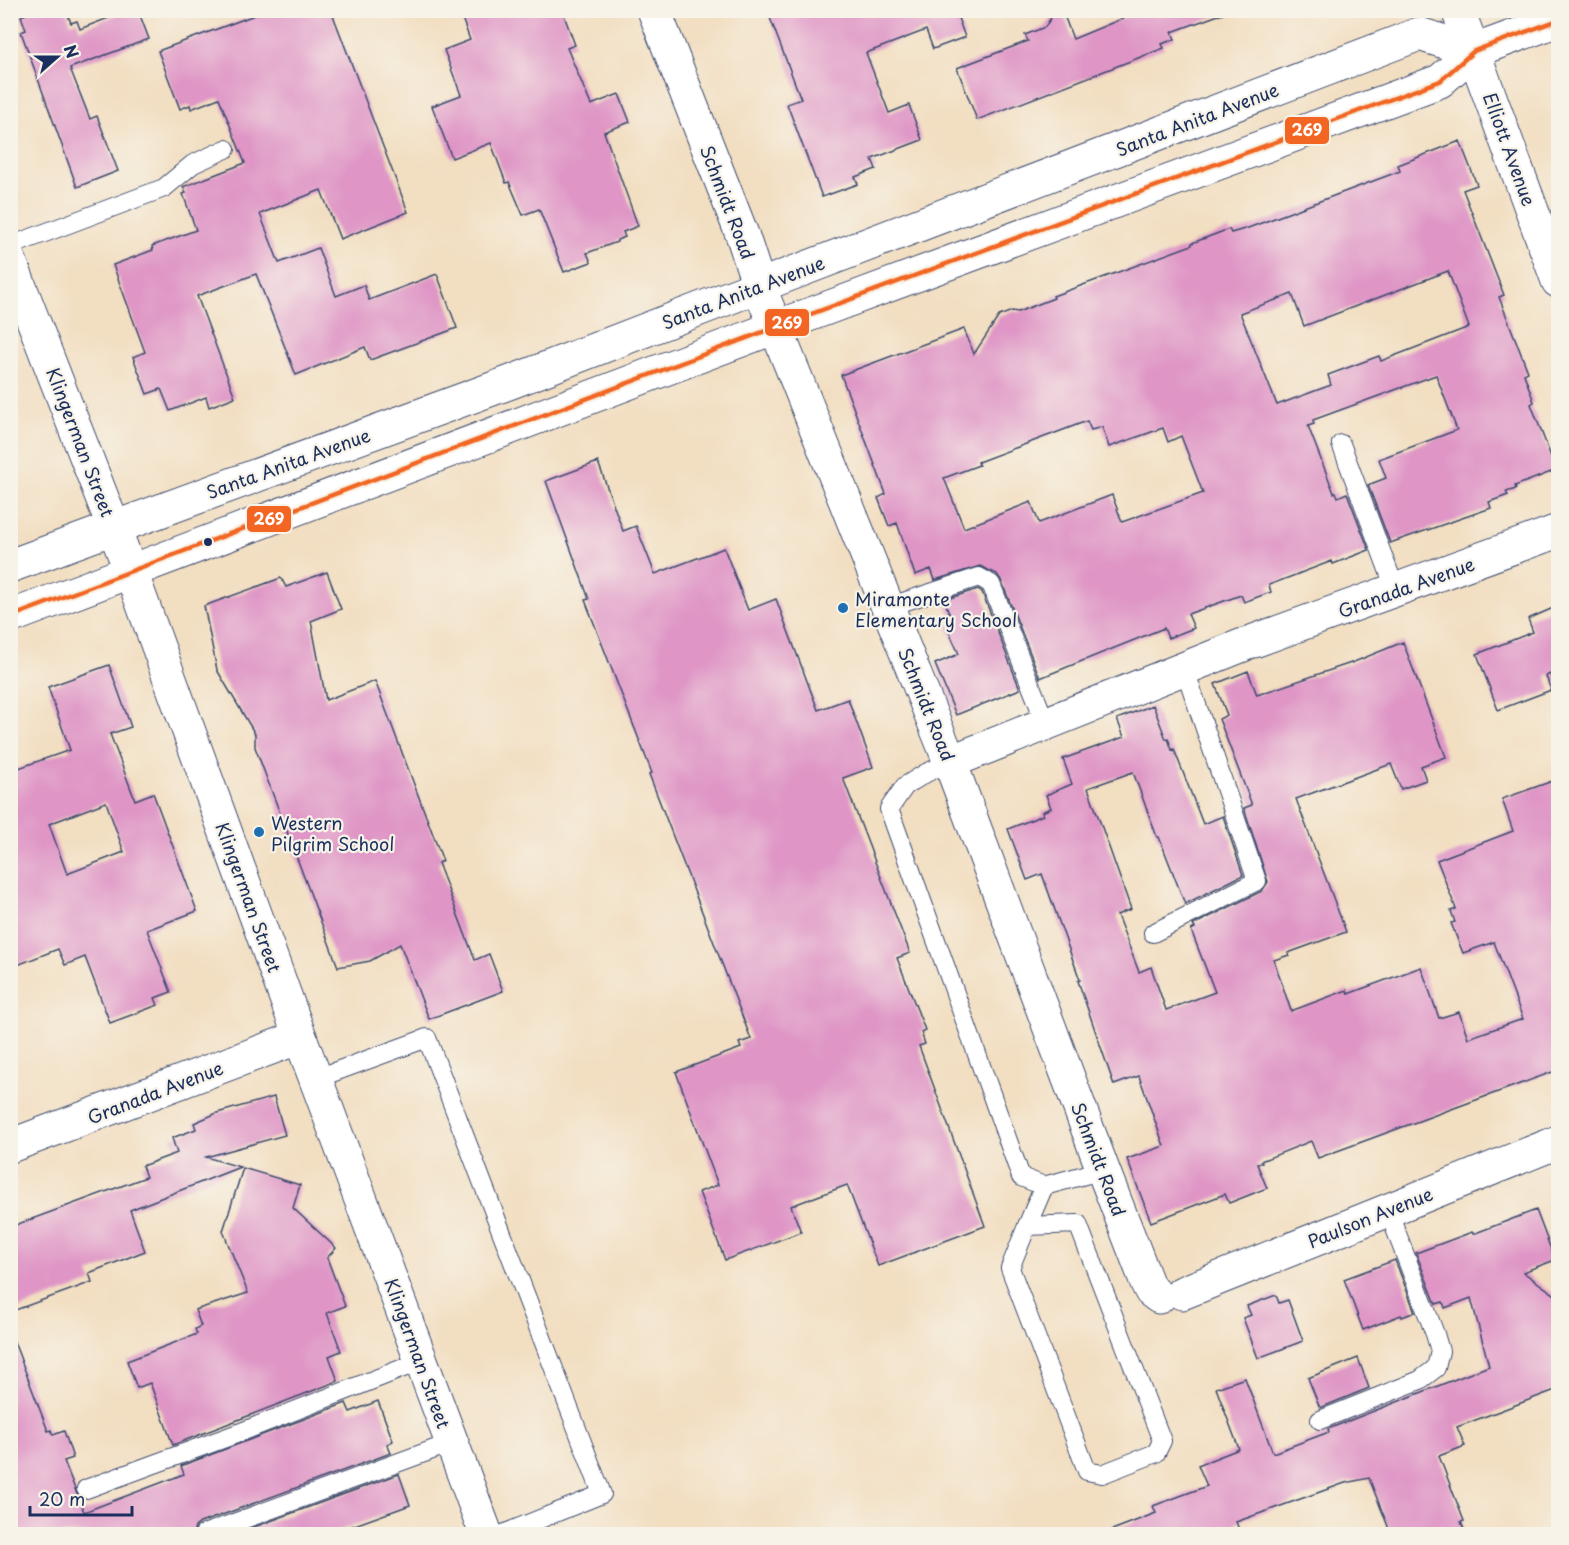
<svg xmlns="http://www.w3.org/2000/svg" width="1569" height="1545" font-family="'Playpen Sans',sans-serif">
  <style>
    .building { fill: #df96c6; fill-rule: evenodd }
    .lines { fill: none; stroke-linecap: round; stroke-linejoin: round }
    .service-casing { stroke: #3b496d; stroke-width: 20 }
    .minor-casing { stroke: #3b496d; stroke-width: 35 }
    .tertiary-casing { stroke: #3b496d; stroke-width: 35 }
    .primary-casing { stroke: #3b496d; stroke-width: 35 }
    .service { stroke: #fff; stroke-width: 18 }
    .minor { stroke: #fff; stroke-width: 33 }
    .tertiary { stroke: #fff; stroke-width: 33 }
    .primary { stroke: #fff; stroke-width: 33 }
    .bus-1-casing { stroke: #f7f3e8; stroke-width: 9 }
    .bus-1 { stroke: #f26522; stroke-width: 4.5 }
    .bus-dot { fill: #1b2f5e; stroke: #f7f3e8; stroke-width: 2 }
    .poi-dot { fill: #1f6fb2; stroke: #f7f3e8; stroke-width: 2 }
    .labels { text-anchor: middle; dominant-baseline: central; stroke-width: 4.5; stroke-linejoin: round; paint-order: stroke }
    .street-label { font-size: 18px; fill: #1b2f5e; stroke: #f7f3e8 }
    .poi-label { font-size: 18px; fill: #1b2f5e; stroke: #f7f3e8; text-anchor: start }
    .line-badge { stroke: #f7f3e8; stroke-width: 2 }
    .badge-label { font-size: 16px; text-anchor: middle; font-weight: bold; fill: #fff }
  </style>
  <rect width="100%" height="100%" fill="#f7f3e8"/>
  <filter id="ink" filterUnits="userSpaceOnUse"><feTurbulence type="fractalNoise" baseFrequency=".0167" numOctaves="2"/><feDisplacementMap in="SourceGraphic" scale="12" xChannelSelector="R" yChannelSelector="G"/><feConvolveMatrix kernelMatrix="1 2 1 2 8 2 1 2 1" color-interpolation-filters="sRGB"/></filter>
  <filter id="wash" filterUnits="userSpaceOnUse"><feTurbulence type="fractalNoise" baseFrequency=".008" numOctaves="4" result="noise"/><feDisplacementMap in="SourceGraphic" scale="24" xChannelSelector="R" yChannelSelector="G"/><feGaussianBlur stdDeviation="1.35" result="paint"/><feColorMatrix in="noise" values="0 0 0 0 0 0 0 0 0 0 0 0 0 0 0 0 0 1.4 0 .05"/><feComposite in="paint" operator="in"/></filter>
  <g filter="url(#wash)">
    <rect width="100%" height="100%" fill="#f2dec1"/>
    <g id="blocks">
      <g class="building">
        <path d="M37,10H66L71,23L77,21L80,29L129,10H138L149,39L70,68L90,119L97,116L118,171L77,187L21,32L26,30L21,16Z"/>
        <path d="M268,10H331L408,212L340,239L321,190L260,214L279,263L318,248L336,296L364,285L369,300L437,274L457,328L370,360L365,347L296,375L256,274L197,296L235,397L209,407L206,397L170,411L161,389L147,394L133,357L145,352L113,265L153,250L152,246L196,230L183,194L186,193L183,187L245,163L219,98L191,109L190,105L180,109L158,51Z"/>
        <path d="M459,10H562L575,45L567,48L591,105L619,94L630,122L604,132L638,226L623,232L625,237L617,240V242L587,253L591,262L564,272L539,209L523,215L509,182L506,183L491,143L452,158L432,106L461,95L444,50L470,40Z"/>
        <path d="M767,10H971V13L958,18L965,37L933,49L926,30L866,53L889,113L909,105L922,140L872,159L876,169L855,177L858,184L822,197L787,104L801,99Z"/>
        <path d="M1056,10H1062L1073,39L1126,17L1124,10H1223L1224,13L1172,32L1175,39L1162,44L1164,48L977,120L957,68L1028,41L1025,35L1045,27Z"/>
        <path d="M1460,141L1477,185L1463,190L1504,295L1499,297L1528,372L1524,374L1534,402L1531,404L1556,470L1515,486L1516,489L1506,492L1508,495L1489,502L1491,508L1390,543L1368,485L1386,478L1379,459L1457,430L1436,375L1313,420L1314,424L1308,426L1334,493L1336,492L1338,497L1347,493L1369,550L1333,564L1332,561L1269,585L1271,592L1244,602L1241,595L1188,614L1194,628L1168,638L1164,628L1040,678L1001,580L997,574L980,566L935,580L931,569L915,575L897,523L889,526L878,498L886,494L841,375L964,329L974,354L999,316L1012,311L1018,312L1054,298L1053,296L1192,245V243L1229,229L1231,233L1248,228L1400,171L1398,165ZM1448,271L1469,327L1381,361L1379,356L1328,375L1331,385L1277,405L1240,313L1292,294L1304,326ZM1087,421L1091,430L1102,427L1109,447L1163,428L1168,442L1181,436L1203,493L1122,522L1112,495L1039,523L1031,502L964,528L944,478L979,465L978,462Z"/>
        <path d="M598,462L623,531L636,526L655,574L724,548L748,610L776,599L818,710L848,699L873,767L843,778L910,953L897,958L925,1030L921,1032L925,1044L919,1046L985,1226L878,1266L847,1185L791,1206L801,1232L725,1260L699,1192L718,1185L676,1072L741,1048L739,1043L751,1039L649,774L652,773L585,600L589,599L546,481Z"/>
        <path d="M327,572L341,609L311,621L326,700L375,681L443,861L438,863L475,960L489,954L503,991L429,1019L400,944L370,961L338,967L255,747V734L217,670L204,606L281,578L286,587Z"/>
        <path d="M978,589L982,592L1020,689L956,715L935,664L959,654L947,627L954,624L944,600Z"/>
        <path d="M1558,606V692L1550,674L1546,676L1551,690L1498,710L1477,654L1533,632L1528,619Z"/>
        <path d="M1403,642L1446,757L1421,766L1426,780L1401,789L1391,764L1296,799L1346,932L1288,953L1289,955L1274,960L1291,1011L1347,990L1348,994L1421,967L1439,1018L1459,1012L1468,1038L1523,1019L1494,942L1463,953L1451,923L1455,922L1451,911L1456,909L1437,860L1513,831L1502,799L1558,779V1070L1318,1158L1311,1141L1261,1161L1262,1163L1257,1164L1267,1188L1229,1203L1225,1194L1151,1222L1127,1159L1164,1146L1139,1076L1114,1085L1078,981L1080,980L1042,874L1027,880L1008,829L1043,815L1042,812L1051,808L1046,795L1072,784L1063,759L1124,737L1117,719L1153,705L1166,739L1168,738L1172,750L1174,749L1203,824L1223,816L1243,875L1185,904L1159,837H1157L1133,772L1088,788L1131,909L1117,915L1139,972L1151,967L1166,1010L1215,992L1191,930L1195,928L1193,925L1262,891L1268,882L1244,808L1252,805L1219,719L1227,715L1215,684L1248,671L1257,695L1354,662Z"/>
        <path d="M109,665L131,727L110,734L135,800L153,793L197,911L147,930L171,992L155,998L158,1005L110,1023L85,957L65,965L58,949L10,968V771L70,750L48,687ZM106,802L124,852L67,874L49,824Z"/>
        <path d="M274,1097L285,1135L206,1157L240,1167L130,1210L145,1251L89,1273L92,1282L10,1312V1227L146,1177L142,1166L177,1153L172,1138L196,1129L194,1123L217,1113Z"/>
        <path d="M243,1168L300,1185L293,1208L336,1248L327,1258L345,1306L327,1313L341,1351L329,1356L338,1381L173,1445L150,1383L137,1388L127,1361L197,1334L195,1329L201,1326L195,1310L248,1293L223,1231Z"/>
        <path d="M1536,1210L1555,1260L1523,1272L1558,1297V1389L1457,1427L1465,1446L1439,1456L1464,1521L1461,1522L1466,1534H1391L1369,1478L1345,1483L1236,1522L1241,1534H1108L1107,1532L1156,1513L1153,1506L1207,1486L1198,1465L1239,1449L1216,1388L1245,1378L1273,1453L1329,1432L1328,1429L1489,1366L1471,1298L1445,1308L1443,1302L1436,1304L1416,1253L1472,1232L1473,1234Z"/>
        <path d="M1395,1260L1415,1312L1402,1317L1401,1315L1363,1330L1344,1279Z"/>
        <path d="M1276,1295L1279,1303L1288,1300L1303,1341L1258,1358L1243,1318L1251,1315L1247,1306Z"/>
        <path d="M13,1339L48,1431L51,1430L53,1435L64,1431L73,1458L64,1461L84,1512L184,1474L181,1466L346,1403L350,1412L378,1401L393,1441L387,1444L391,1453L200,1523L195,1527L193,1534H10V1340Z"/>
        <path d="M1358,1358L1369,1388L1320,1408L1308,1378Z"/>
        <path d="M399,1474L410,1505L330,1534H235Z"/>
      </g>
    </g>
  </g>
  <g filter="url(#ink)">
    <use href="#blocks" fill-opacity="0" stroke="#3b496d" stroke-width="1.5"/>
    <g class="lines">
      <defs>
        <g id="service">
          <path d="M10,246L164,188L193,164L226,149"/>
          <path d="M1341,444L1396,591"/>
          <path d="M888,607L979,577L991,584L1046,724"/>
          <path d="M950,762L926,773L905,786L889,809L1021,1177L1044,1186L1103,1170"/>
          <path d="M1153,933L1257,881L1184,667"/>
          <path d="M315,1079L427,1038L602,1494L503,1534"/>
          <path d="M1078,1224L1162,1441L1156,1453L1102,1474L1087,1471L1010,1268L1027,1226Z"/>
          <path d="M1027,1226L1044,1186"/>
          <path d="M1320,1420L1420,1380L1436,1368L1440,1351L1435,1334L1388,1210"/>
          <path d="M86,1489L236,1434L421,1361"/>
          <path d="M204,1534L451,1443"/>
        </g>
        <g id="minor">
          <path d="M654,10L743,237L759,286L950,762L1103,1170L1147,1283L1151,1291L1159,1297"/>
          <path d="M1254,641L1558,531"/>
          <path d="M950,762L1243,645"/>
          <path d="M10,1146L300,1037"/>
          <path d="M1182,1293L1558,1142"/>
        </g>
        <g id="tertiary">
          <path d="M1458,10L1558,281"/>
          <path d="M10,261L131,572L300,1037L486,1534"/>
        </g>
        <g id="primary">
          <path d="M10,566L511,382L759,286L1419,34L1474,51"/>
          <path d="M10,617L776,327L1440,81L1474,51L1558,20"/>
        </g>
      </defs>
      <use href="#service" class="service-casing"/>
      <use href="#minor" class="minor-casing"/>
      <use href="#tertiary" class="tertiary-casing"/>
      <use href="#primary" class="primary-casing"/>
      <use href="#service" class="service"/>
      <use href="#minor" class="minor"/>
      <use href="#tertiary" class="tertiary"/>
      <use href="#primary" class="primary"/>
      <defs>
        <path id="bus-1" d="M10,617L776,327L1440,81L1474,51L1558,20"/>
      </defs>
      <use href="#bus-1" class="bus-1-casing"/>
      <use href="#bus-1" class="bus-1"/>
    </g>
  </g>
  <circle class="bus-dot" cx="208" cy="542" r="5"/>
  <g class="poi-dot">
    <circle cx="843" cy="608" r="6"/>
    <circle cx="259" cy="832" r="6"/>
  </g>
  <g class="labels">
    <g class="street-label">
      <text transform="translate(1197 119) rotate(-21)">Santa Anita Avenue</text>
      <text transform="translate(1510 149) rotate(70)">Elliott Avenue</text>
      <text transform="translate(728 202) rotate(69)">Schmidt Road</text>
      <text transform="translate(743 292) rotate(-21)">Santa Anita Avenue</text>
      <text transform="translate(81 442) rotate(69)">Klingerman Street</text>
      <text transform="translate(288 463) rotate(-20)">Santa Anita Avenue</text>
      <text transform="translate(1406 587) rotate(-20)">Granada Avenue</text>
      <text transform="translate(927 704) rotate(68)">Schmidt Road</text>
      <text transform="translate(249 897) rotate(70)">Klingerman Street</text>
      <text transform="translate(155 1092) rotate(-21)">Granada Avenue</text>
      <text transform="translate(1099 1159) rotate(69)">Schmidt Road</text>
      <text transform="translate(1370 1217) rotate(-22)">Paulson Avenue</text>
      <text transform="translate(418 1353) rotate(70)">Klingerman Street</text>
    </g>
    <g class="poi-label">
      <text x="855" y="598">Miramonte<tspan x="855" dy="21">Elementary School</tspan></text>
      <text x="271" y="822">Western<tspan x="271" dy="21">Pilgrim School</tspan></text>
    </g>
  </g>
  <g class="line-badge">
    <rect x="1284" y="116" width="46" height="29" rx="6" fill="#f26522"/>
    <rect x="764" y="308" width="46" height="29" rx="6" fill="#f26522"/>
    <rect x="246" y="505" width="46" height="28" rx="6" fill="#f26522"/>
  </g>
  <g class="badge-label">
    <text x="1307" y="136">269</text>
    <text x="787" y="329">269</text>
    <text x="269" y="525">269</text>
  </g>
  <rect width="1569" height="1545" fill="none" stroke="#f7f3e8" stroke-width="36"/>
  <g transform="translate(57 57) rotate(69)" stroke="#f7f3e8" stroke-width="4.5" paint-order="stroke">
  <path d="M0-4.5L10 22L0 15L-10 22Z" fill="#1b2f5e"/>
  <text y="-9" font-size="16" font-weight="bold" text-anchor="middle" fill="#1b2f5e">N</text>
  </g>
  <path d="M30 1506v9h102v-9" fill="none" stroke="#1b2f5e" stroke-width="3"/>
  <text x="39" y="1506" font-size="18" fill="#1b2f5e" stroke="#f7f3e8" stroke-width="4.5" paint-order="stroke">20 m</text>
</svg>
